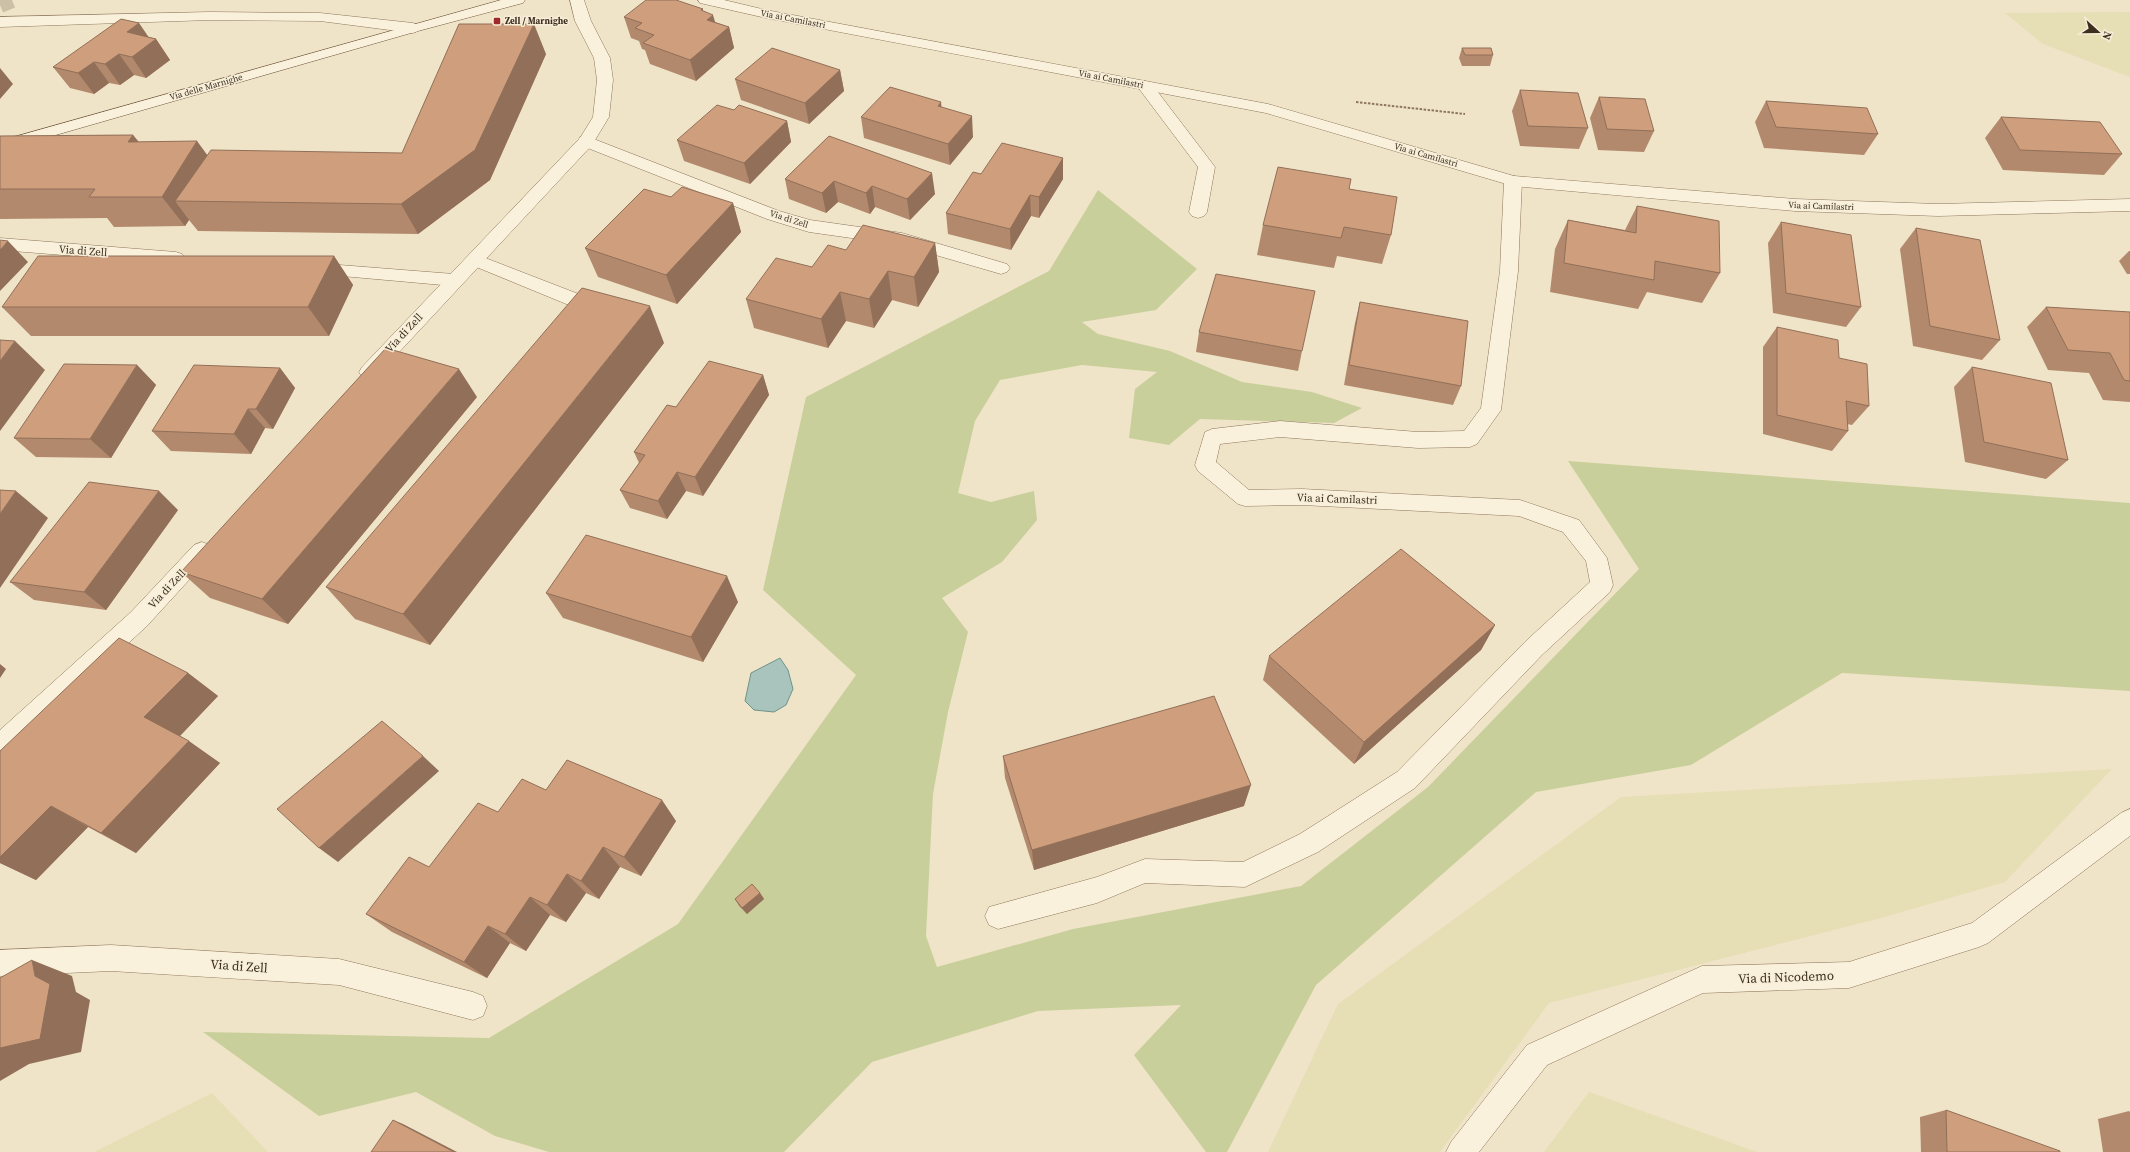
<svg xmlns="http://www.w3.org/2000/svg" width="2130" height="1152" font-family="'Source Serif 4',serif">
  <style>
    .farmland { fill: #e6deb5 }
    .green { fill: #c9cf9b }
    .water { fill: #a9c4bc; stroke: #6f938a }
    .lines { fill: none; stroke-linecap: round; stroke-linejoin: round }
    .highway-tunnel { stroke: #ccc0a6; stroke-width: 16; stroke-dasharray: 16 8; stroke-linecap: butt }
    .lane-casing { stroke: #8d765c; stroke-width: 1 }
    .street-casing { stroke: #8d765c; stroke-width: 1 }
    .secondary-casing { stroke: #6f573f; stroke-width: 1 }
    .path { stroke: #8d765c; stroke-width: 2; stroke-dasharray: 2.5 1.5; stroke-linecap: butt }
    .lane { fill: #faf1dc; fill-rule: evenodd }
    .street { fill: #faf1dc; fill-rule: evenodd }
    .secondary { fill: #faf1dc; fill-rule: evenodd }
    .wall { fill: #b2896c }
    .shaded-wall { fill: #916f58 }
    .building { fill: #cf9f7d; stroke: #916f58 }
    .poi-dot { fill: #9e2a2b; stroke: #f7eed8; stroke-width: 1.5 }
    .labels { text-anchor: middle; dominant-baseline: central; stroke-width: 3; stroke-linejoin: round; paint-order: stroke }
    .far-street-label { font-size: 9px; fill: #3d2e20; stroke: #f7eed8 }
    .far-poi-label { font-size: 9px; font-weight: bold; fill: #3d2e20; stroke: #f7eed8; text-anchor: start }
    .street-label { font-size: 11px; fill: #3d2e20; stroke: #f7eed8 }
    .near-street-label { font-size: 13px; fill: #3d2e20; stroke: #f7eed8 }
  </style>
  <rect width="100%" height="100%" fill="#f0e4c8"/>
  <g class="farmland">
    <path d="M2130,12V77L2043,44L2005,13Z"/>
    <path d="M2112,769L2005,882L1881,918L1549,1003L1440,1152H1268L1338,1004L1621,797Z"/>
    <path d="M1589,1092L1757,1152H1544Z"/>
    <path d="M212,1093L268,1152H94Z"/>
  </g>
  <path class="green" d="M1098,190L1197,269L1156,310L1082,322L1098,334L1170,351L1242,382L1312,392L1362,408L1334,423L1200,419L1169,445L1129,438L1135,389L1157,372L1082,365L1000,380L975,421L958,493L991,502L1034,491L1037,520L1002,562L942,598L968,632L948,712L933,794L926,936L937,967L1073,929L1301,886L1428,787L1639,569L1568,461L2130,503V691L1842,673L1691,765L1536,792L1316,985L1227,1152H1206L1134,1055L1181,1005L1038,1011L872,1062L784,1152H549L495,1136L416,1092L319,1116L203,1032L489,1038L678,924L856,675L763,590L806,397L1049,271Z"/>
  <path class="water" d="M780,658L788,670L793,689L786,705L774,712L754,710L745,701L751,673Z"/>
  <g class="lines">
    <path class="highway-tunnel" d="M0,5L12,0"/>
    <defs>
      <g id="lane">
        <path d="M1145,81L1151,83L1215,167L1207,212L1204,216L1198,218L1192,216L1189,212L1198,167L1137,86L1139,83Z"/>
        <path d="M586,136L779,211L810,220L902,233L1007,264L1010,268L1007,272L1001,274L901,245L809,232L767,219L580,145L578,141L580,137Z"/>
        <path d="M1513,176L1519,177L1522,181L1518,271L1501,410L1477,444L1470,447L1418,448L1280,437L1220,444L1216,462L1249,490L1302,489L1520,500L1579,520L1607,558L1613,585L1610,592L1542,655L1415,788L1318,852L1245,887L1145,883L1097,903L998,929L989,925L985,916L989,907L1097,877L1145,859L1243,862L1300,834L1397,772L1526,641L1590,582L1586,561L1563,532L1519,516L1302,505L1245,506L1238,504L1198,471L1195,465L1205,432L1212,429L1280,421L1418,432L1464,431L1481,408L1500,271L1504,181L1507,177Z"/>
        <path d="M0,238L176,252L182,254L185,258L182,262L176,264L0,250Z"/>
        <path d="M475,254L607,305L609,310L607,315L600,317L593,315L469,264L466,260L469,256Z"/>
        <path d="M314,263L454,274L460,276L463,280L460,284L454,286L308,273L305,269L308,265Z"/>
        <path d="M111,945L339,959L473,992L483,996L487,1006L483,1016L473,1020L339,985L111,971L0,976V950Z"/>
      </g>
      <g id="street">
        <path d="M570,0H584L591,21L610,58L613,80L609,117L592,145L376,377L369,379L362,377L359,372L362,367L580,138L593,117L597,80L594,58L575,21Z"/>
        <path d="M698,0H724L766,10L1268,104L1514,176L1795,199L1938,204L2130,199V211L1938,216L1795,211L1513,186L1266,113L766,18L700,3Z"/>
        <path d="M210,12L320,13L413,23L418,25L421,28L418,31L413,33L320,21L210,20L0,27V17Z"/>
        <path d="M202,542L210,545L213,551L210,557L147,626L9,753L0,756V730L131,612L194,545Z"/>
        <path d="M2130,809V836L1988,943L1979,947L1849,988L1703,993L1547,1065L1479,1152H1446L1451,1142L1527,1045L1702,966L1849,962L1972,923L2121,813Z"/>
      </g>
      <path id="secondary" d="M501,0H525L523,3L418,31L0,151V141Z"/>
    </defs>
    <use href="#lane" class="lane-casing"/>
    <use href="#street" class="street-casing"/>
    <use href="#secondary" class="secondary-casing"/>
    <path class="path" d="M1356,102L1465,114"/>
    <use href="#lane" class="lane"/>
    <use href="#street" class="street"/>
    <use href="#secondary" class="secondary"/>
  </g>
  <g class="wall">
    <path d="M703,9V11L715,22L729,27L734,48L696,81L650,64L645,50L642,49L639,41L631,38L624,17Z"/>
    <path d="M149,37L156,39L170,60L146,78L134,75L120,85L109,83L94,94L70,88L53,67Z"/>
    <path d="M1462,48L1493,55L1490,66H1462L1459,58Z"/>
    <path d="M546,54L490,180L418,234L198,231L189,220L185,226L114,227L107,218L0,219V136L133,135L139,142L207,155L402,153Z"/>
    <path d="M840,70L844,91L809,124L741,100L735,79Z"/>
    <path d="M1520,90L1588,128L1579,149L1520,146L1512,111Z"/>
    <path d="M1599,97L1654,131L1644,152L1598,150L1590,118Z"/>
    <path d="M1766,101L1878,134L1864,155L1764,148L1755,122Z"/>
    <path d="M734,110L787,121L791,142L750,184L684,161L677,140Z"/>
    <path d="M861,117L973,137L950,165L864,138Z"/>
    <path d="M2001,117L2122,154L2104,175L2003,170L1985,138Z"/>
    <path d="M829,136L935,194L910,220L875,207L870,214L838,202L826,213L789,199L785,179Z"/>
    <path d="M1063,158V179L1039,218L1031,216L1011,250L948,234L946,213L981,174Z"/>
    <path d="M1349,189L1391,235L1382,264L1337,256L1334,268L1257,255L1263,225Z"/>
    <path d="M671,197L733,203L741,232L677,304L598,277L585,248Z"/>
    <path d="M1637,206L1720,273L1702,303L1647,292L1638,309L1550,292L1555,249L1568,220L1625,230Z"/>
    <path d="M1781,222L1861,307L1846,327L1773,313L1768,243Z"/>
    <path d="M1916,228L2000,340L1982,360L1913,346L1900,249Z"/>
    <path d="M935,243L939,272L918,307L892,300L874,328L846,321L828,348L754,328L746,299L812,267L846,250Z"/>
    <path d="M2129,251H2130V274H2127L2119,261Z"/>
    <path d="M334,256L353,285L329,336H31L2,307Z"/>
    <path d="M1360,302L1461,386L1453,405L1344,385L1355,323Z"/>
    <path d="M2046,307L2130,313V402L2103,400L2089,373L2048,370L2027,327Z"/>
    <path d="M1777,327L1839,358L1869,406L1852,425L1847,424L1848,431L1832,451L1763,434V347Z"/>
    <path d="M1199,332L1302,351L1298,371L1196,352Z"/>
    <path d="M664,343L430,645L355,619L326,587Z"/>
    <path d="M137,365L156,385L111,458L36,457L14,438Z"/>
    <path d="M1972,367L2068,460L2046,479L1965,462L1954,387Z"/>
    <path d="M280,368L295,388L273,429L265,428L251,454L171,451L152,431Z"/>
    <path d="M763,375L769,395L703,496L686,491L667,519L630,508L620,490L639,463L634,452L676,407Z"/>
    <path d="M477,397L288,624L210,598L181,572Z"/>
    <path d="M178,510L106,610L34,600L10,582Z"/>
    <path d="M546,593L738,602L703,662L563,618Z"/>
    <path d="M1495,625L1481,650L1354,764L1263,680L1269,656Z"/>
    <path d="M188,673L218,696L180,736L220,763L136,853L88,827L36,880L0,863V751Z"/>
    <path d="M1003,756L1244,806L1034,870L1005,778Z"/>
    <path d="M546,790L676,821L641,876L620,867L599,899L586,893L566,922L550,915L526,951L510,943L487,978L392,932L366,914L429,867Z"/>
    <path d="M760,893L764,899L747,914L739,906L735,899Z"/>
    <path d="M1946,1110L2060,1152H1921L1920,1117Z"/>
    <path d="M2129,1111L2130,1112V1152H2103L2098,1119Z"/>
  </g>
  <g class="shaded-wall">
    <path d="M713,15L719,35L707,20Z"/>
    <path d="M139,23L152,42L156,39L170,60L146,78L132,57L127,32Z"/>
    <path d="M534,24L546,54L490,180L418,234L401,204Z"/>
    <path d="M729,27L734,48L696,81L690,60Z"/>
    <path d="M119,54L134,75L120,85L105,64Z"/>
    <path d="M94,62L109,83L94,94L78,73Z"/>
    <path d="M0,68L13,84L0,99Z"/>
    <path d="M840,70L844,91L809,124L805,103Z"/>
    <path d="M941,102L943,123L938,106Z"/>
    <path d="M972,116L973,137L950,165L948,144Z"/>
    <path d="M787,121L791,142L750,184L744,163Z"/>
    <path d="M133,135L156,165L128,142Z"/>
    <path d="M197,141L219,171L175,201L189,220L185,226L162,197Z"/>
    <path d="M1063,158V179L1039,218V197Z"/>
    <path d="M932,173L935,194L910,220L907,199Z"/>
    <path d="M834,181L838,202L826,213L822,193Z"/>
    <path d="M872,186L875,207L870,214L866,193Z"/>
    <path d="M1030,195L1031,216L1011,250L1010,229Z"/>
    <path d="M733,203L741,232L677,304L666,275Z"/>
    <path d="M8,241L28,262L0,291V250Z"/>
    <path d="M935,243L939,272L918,307L914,277Z"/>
    <path d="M334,256L353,285L329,336L308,307Z"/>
    <path d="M888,271L892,300L874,328L869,299Z"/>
    <path d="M840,292L846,321L828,348L821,319Z"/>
    <path d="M650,306L664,343L430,645L403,614Z"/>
    <path d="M15,341L45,370L0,431V361Z"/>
    <path d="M137,365L156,385L111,458L90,439Z"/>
    <path d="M280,368L295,388L273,429L256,409Z"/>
    <path d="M459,369L477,397L288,624L262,599Z"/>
    <path d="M763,375L769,395L703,496L695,477Z"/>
    <path d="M248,409L265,428L251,454L234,434Z"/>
    <path d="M677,472L686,491L667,519L658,501Z"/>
    <path d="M16,491L48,518L0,588V514Z"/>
    <path d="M159,491L178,510L106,610L84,592Z"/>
    <path d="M727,576L738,602L703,662L691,637Z"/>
    <path d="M1495,625L1481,650L1354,764L1364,742Z"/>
    <path d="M0,664L6,669L0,678Z"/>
    <path d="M188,673L218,696L176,740L144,717Z"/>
    <path d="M189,741L220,763L136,853L101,833Z"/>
    <path d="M423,756L439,771L338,862L319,848Z"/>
    <path d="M1251,785L1244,806L1034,870L1032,850Z"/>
    <path d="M662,800L676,821L641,876L624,857Z"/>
    <path d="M51,806L88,827L36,880L0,863V857Z"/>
    <path d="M603,847L620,867L599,899L581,881Z"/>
    <path d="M567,874L586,893L566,922L547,905Z"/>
    <path d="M760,893L764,899L747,914L742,908Z"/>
    <path d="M530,897L550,915L526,951L505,934Z"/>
    <path d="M488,926L510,943L487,978L464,962Z"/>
    <path d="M32,960L72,976L76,992L90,1000L81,1052L29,1064L0,1081V1048L35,976Z"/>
    <path d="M393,1120L403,1124L457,1152H454Z"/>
  </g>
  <g class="building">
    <path d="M646,0H676L703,9L701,10L713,15L707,20L729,27L690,60L643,43L654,35L635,28L642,23L624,17Z"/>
    <path d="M121,19L139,23L127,32L156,39L132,57L119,54L105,64L94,62L78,73L53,67Z"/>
    <path d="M459,24H534L475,150L401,204L175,201L211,150L402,153Z"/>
    <path d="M772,48L840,70L805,103L735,79Z"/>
    <path d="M1462,48H1491L1493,55H1465Z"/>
    <path d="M890,87L941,102L938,106L972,116L948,144L861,117Z"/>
    <path d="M1520,90L1578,93L1588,128L1528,126Z"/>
    <path d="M1599,97L1645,99L1654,131L1607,129Z"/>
    <path d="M1766,101L1867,108L1878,134L1776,127Z"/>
    <path d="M717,105L734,110L739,105L787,121L744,163L677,140Z"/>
    <path d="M2001,117L2100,122L2122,154L2020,150Z"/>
    <path d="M133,135L128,142L197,141L162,197H89L95,189H0V136Z"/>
    <path d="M829,136L932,173L907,199L872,186L866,193L834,181L822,193L785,179Z"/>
    <path d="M1002,143L1063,158L1039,197L1030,195L1010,229L946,213L973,172L981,174Z"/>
    <path d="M1278,167L1351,179L1349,189L1397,197L1391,235L1344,227L1341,238L1263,225Z"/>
    <path d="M682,187L733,203L666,275L585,248L644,189L671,197Z"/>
    <path d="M1637,206L1719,221L1720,273L1655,261L1654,280L1564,263L1568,220L1636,233Z"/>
    <path d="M1781,222L1851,235L1861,307L1786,293Z"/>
    <path d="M863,225L935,243L914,277L888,271L869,299L840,292L821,319L746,299L776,258L812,267L828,245L846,250Z"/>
    <path d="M1916,228L1980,240L2000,340L1930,326Z"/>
    <path d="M0,240L8,241L0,250Z"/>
    <path d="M38,256H334L308,307H2Z"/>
    <path d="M1216,274L1315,291L1302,351L1199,332Z"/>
    <path d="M582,288L650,306L403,614L326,587Z"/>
    <path d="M1360,302L1468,321L1461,386L1349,365Z"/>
    <path d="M2046,307L2130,312V381L2124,380L2110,353L2068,350Z"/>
    <path d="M1777,327L1838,340L1839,358L1867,364L1869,406L1846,401L1848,431L1777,415Z"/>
    <path d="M0,340L15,341L0,361Z"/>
    <path d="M386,348L459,369L262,599L181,572Z"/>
    <path d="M709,361L763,375L695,477L677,472L658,501L620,490L645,455L634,452L667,405L676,407Z"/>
    <path d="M64,364L137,365L90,439L14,438Z"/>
    <path d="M194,365L280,368L256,409H248L234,434L152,431Z"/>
    <path d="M1972,367L2051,383L2068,460L1984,442Z"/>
    <path d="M89,482L159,491L84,592L10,582Z"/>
    <path d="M0,490L16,491L0,514Z"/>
    <path d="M586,535L727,576L691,637L546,593Z"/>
    <path d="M1401,549L1495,625L1364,742L1269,656Z"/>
    <path d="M119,638L188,673L144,717L189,741L101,833L51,806L0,857V751Z"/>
    <path d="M1214,696L1251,785L1032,850L1003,756Z"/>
    <path d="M382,721L423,756L319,848L277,809Z"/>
    <path d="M567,760L662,800L624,857L603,847L581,881L567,874L547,905L530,897L505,934L488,926L464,962L366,914L409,857L429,867L478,803L498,812L522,779L546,790Z"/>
    <path d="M752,884L760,893L742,908L735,899Z"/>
    <path d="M32,960L35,976L50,984L40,1039L0,1048V978Z"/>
    <path d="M1946,1110L2060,1151V1152H1947Z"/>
    <path d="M393,1120L454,1152H371Z"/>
  </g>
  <rect class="poi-dot" x="493" y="17" width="8" height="8" rx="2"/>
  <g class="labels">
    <g class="far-street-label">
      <text transform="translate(793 19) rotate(11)">Via ai Camilastri</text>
      <text transform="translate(1111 79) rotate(11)">Via ai Camilastri</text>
      <text transform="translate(206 87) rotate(-16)">Via delle Marnighe</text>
      <text transform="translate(1426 155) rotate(16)">Via ai Camilastri</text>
      <text transform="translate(1821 206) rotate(2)">Via ai Camilastri</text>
      <text transform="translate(789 219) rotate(18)">Via di Zell</text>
    </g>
    <g class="far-poi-label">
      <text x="505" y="21">Zell / Marnighe</text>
    </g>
    <g class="street-label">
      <text transform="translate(83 251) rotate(4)">Via di Zell</text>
      <text transform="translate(404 333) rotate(-47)">Via di Zell</text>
      <text transform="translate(1337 499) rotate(2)">Via ai Camilastri</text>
      <text transform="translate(167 589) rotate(-47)">Via di Zell</text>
    </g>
    <g class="near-street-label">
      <text transform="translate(239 966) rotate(4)">Via di Zell</text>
      <text transform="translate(1786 977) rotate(-2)">Via di Nicodemo</text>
    </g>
  </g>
  <g transform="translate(2098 32) rotate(111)" stroke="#f7eed8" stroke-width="3" paint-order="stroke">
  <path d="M0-3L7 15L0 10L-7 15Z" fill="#3d2e20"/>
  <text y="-6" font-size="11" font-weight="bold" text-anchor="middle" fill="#3d2e20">N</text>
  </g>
</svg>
